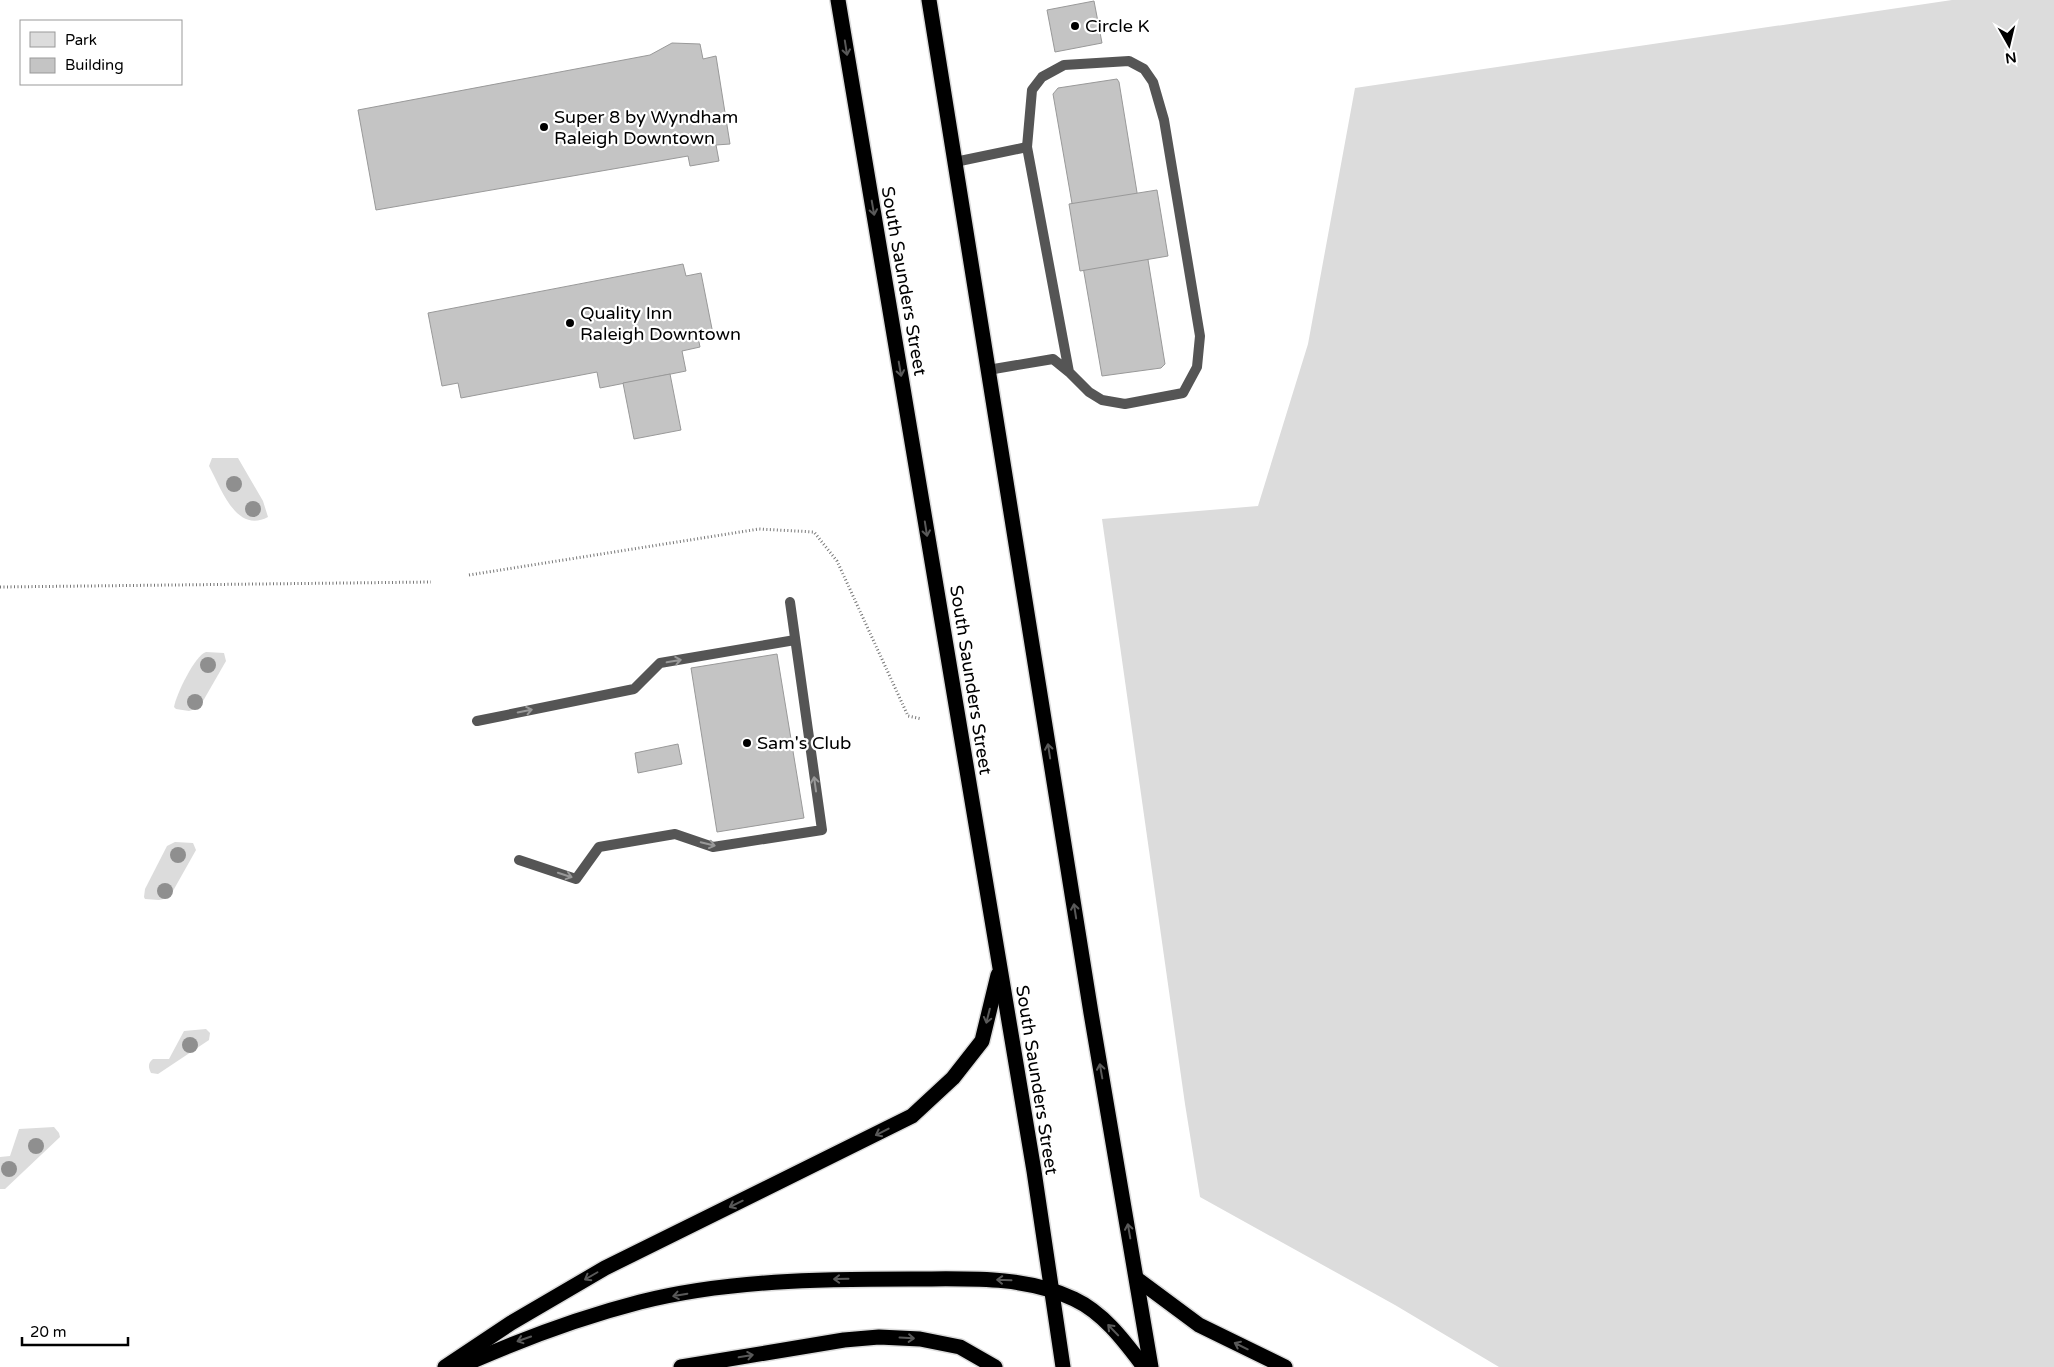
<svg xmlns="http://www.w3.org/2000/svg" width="2054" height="1367" font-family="'Varela Round',sans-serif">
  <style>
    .green { fill: #dcdcdc }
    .building { fill: #c4c4c4; stroke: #999 }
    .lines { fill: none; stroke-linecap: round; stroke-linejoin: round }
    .highway-casing { stroke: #dbdbdb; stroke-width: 18 }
    .path { stroke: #777; stroke-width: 3; stroke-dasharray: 1 2.5; stroke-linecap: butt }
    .lane { stroke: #555; stroke-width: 10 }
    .highway { stroke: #000; stroke-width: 15 }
    .tree { fill: #8f8f8f }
    .oneway { stroke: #595959 }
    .oneway2 { stroke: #999 }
    .poi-dot { fill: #000; stroke: #fff; stroke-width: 2 }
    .labels { text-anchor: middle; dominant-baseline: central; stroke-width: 4.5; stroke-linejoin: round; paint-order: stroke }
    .poi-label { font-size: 18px; fill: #000; stroke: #fff; text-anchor: start }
    .street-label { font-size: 18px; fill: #000; stroke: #fff }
  </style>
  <rect width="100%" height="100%" fill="#fff"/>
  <g class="green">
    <path d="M1952,0H2054V1367H1499L1395,1305L1200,1197L1185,1104L1102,519L1258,506L1308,344L1355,88Z"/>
    <path d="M212,458H238L263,501L268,517C236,534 221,488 209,466Z"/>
    <path d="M206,652L224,653L226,661L199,708L189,711L176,709L174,707C176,695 195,655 206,652Z"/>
    <path d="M175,842L193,843L196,850L169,898L159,900L145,899L144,897L145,889L167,846Z"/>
    <path d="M206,1029L210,1033L209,1040L158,1074L151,1073C148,1067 148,1063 153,1059H169L184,1031Z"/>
    <path d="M54,1127L59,1133L60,1137L5,1189H0V1157L10,1156L19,1129Z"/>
  </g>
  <g class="building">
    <path d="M1094,1L1102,43L1055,52L1047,10Z"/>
    <path d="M672,43L700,44L703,59L716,56L730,144L716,145L719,161L690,166L688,156L376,210L358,110L650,55Z"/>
    <path d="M1117,79L1119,82L1165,364L1161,368L1102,376L1053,94L1058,88Z"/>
    <path d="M1157,190L1168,256L1080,271L1069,204Z"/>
    <path d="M683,264L686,276L701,273L713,334L698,337L700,347L682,351L686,371L600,388L597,372L461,398L458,383L442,386L428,313Z"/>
    <path d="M670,374L681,430L634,439L623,383Z"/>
    <path d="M777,654L804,818L717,832L691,668Z"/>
    <path d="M678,744L682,764L638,773L635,753Z"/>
  </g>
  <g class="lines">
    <defs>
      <g id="highway">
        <path d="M838,0L1034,1171L1063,1367"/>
        <path d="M929,0L1091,1013L1151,1367"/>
        <path d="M1137,1279L1199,1325L1285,1367"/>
        <path d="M445,1367L511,1323L605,1268L912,1116L953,1078L982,1041L998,975"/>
        <path d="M459,1367C517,1341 578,1318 640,1302C727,1280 822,1279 911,1279C966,1279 1023,1275 1074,1299C1104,1313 1125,1342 1144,1367"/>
        <path d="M681,1367L844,1340L879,1337L920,1339L960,1347L995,1367"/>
      </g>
    </defs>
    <use href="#highway" class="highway-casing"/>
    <g class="path">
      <path d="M469,575L759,529L814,532L837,561L908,716L922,719"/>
      <path d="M0,587L431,582"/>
    </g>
    <g class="lane">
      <path d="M955,162L1027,147"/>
      <path d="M988,370L1053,359L1069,372L1089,392L1102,400L1125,404L1183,393L1197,367L1200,336L1164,120L1153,82L1144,69L1129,61L1064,65L1042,77L1032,90L1027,147L1069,372"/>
      <path d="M477,721L634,689L660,663L795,640"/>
      <path d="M519,860L576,879L599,847L675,834L713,847L822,830L790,602"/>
    </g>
    <use href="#highway" class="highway"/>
  </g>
  <g class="tree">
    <circle cx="234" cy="484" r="8"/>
    <circle cx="253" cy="509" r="8"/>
    <circle cx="208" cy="665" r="8"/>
    <circle cx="195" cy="702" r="8"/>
    <circle cx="178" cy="855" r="8"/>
    <circle cx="165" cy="891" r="8"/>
    <circle cx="190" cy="1045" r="8"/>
    <circle cx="36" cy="1146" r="8"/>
    <circle cx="9" cy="1169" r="8"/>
  </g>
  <defs><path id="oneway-shaft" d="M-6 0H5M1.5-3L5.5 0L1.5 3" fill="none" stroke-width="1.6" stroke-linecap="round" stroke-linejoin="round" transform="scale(1.25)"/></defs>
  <g class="oneway">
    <use href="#oneway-shaft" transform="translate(846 48) rotate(81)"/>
    <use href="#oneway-shaft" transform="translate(873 208) rotate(80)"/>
    <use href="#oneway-shaft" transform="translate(900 369) rotate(80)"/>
    <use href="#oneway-shaft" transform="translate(926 529) rotate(81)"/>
    <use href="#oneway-shaft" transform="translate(1049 751) rotate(-99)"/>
    <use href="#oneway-shaft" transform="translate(1075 911) rotate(-99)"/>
    <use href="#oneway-shaft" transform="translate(988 1016) rotate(104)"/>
    <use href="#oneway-shaft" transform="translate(1101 1071) rotate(-100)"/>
    <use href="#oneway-shaft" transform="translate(882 1132) rotate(153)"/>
    <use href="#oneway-shaft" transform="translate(736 1204) rotate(154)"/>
    <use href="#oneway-shaft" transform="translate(1129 1231) rotate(-100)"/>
    <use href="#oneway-shaft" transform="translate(591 1276) rotate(150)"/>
    <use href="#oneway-shaft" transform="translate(841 1279) rotate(179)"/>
    <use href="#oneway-shaft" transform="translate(1004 1280) rotate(-178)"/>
    <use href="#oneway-shaft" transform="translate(680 1295) rotate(170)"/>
    <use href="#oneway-shaft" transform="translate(1113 1330) rotate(-134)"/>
    <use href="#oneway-shaft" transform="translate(907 1338) rotate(3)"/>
    <use href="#oneway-shaft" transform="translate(524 1339) rotate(161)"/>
    <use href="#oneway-shaft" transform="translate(1241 1346) rotate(-154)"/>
    <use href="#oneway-shaft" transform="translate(746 1356) rotate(-10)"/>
  </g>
  <g class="oneway2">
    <use href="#oneway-shaft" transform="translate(674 661) rotate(-10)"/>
    <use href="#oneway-shaft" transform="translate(525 711) rotate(-11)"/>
    <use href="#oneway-shaft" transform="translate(815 784) rotate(-98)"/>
    <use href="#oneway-shaft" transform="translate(708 844) rotate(13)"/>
    <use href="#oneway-shaft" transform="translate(565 875) rotate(18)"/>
  </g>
  <g class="poi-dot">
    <circle cx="1075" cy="26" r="5"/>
    <circle cx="544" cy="127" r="5"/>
    <circle cx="570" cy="323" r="5"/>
    <circle cx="747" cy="743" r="5"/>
  </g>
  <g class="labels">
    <g class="poi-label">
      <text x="1085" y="26">Circle K</text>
      <text x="554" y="117">Super 8 by Wyndham<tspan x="554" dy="21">Raleigh Downtown</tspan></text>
      <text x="580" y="313">Quality Inn<tspan x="580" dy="21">Raleigh Downtown</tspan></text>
      <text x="757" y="743">Sam's Club</text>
    </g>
    <g class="street-label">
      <text transform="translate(904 281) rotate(80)">South Saunders Street</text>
      <text transform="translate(971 680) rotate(81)">South Saunders Street</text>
      <text transform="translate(1037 1080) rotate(81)">South Saunders Street</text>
    </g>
  </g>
  <rect x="20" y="20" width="162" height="65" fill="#ffffff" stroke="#999999"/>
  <rect x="30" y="32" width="25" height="15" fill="#dcdcdc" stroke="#999999"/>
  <text x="65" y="45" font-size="15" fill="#000000">Park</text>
  <rect x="30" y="58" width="25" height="15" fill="#c4c4c4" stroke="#999999"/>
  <text x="65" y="70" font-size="15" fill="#000000">Building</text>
  <g transform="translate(2009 45) rotate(172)" stroke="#ffffff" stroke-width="4" paint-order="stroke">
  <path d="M0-4L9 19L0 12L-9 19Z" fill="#000000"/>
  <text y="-8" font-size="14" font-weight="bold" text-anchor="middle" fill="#000000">N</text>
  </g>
  <path d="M22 1337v8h106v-8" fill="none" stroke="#000000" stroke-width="2.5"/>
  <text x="30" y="1337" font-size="15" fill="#000000" stroke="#ffffff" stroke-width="4" paint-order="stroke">20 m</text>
</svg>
